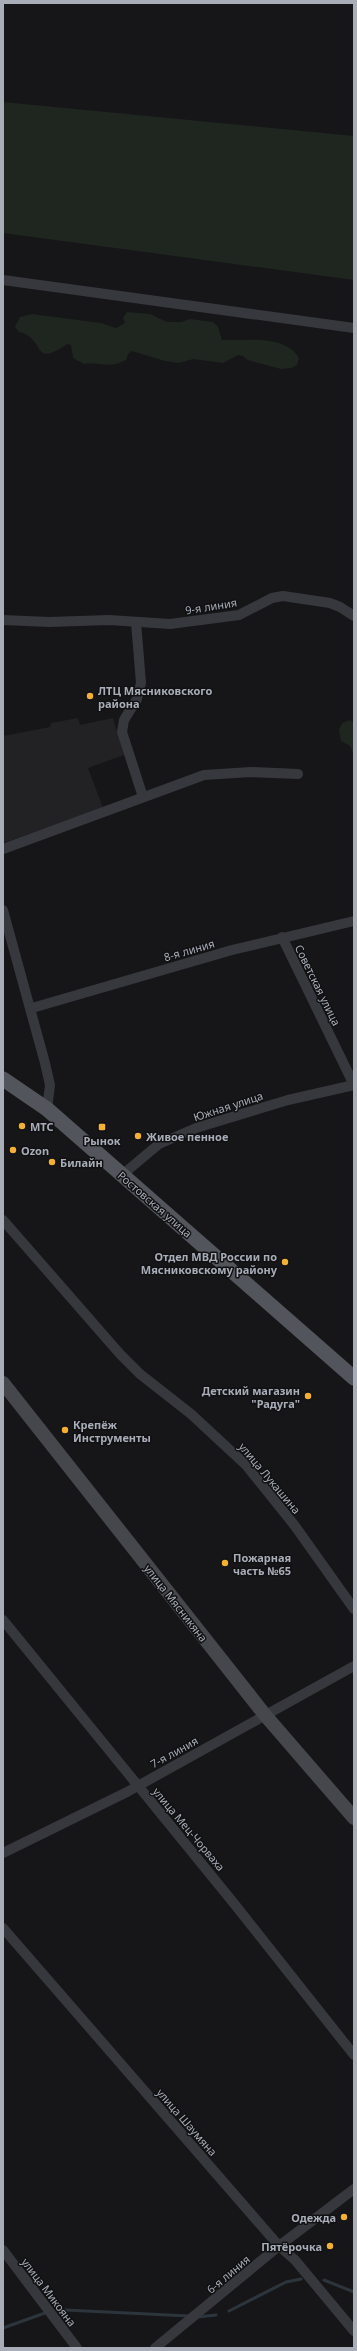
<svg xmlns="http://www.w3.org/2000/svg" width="357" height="2351" font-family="'Noto Sans',sans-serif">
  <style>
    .built { fill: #222225 }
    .green { fill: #1e261f }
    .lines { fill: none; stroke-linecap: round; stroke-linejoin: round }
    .stream { stroke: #2c353c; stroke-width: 3 }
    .street { stroke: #37383d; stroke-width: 10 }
    .secondary { stroke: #45474d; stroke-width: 14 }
    .primary { stroke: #53555c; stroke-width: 15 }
    .poi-dot { fill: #f2b134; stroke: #111113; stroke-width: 1.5 }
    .labels { text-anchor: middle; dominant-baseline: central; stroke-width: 3; stroke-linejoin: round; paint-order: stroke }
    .street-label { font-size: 11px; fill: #a8adb8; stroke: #111113 }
    .poi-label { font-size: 11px; font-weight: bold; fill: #a8adb8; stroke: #111113; text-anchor: start }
  </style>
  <rect width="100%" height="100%" fill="#161618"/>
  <path class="built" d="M78,718L80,725L113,718L124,755L88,768L103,808L3,843V736L50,727L51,723Z"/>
  <g class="green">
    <path d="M3,102L354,136V280L3,233Z"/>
    <path d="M127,312L150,314L167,322H181L190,319L213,322L218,327L222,340C244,341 285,334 299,358L297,365L291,368L281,369L248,360L243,356L238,355L223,363L193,359L179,363L165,361L132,351L128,354L126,360C109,369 101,362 84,364L73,358L71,345L67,344C31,369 47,339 19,332L15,327L20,317L32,314L101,323L116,328L125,323L123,318Z"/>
    <path d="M350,720L354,722V755L350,746L341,741L339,730L342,723Z"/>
  </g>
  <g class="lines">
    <g class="stream">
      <path d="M324,2280L354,2292"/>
      <path d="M65,2310L189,2316"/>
      <path d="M229,2311L286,2282L301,2279"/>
      <path d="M198,2317L216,2315"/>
      <path d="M3,2328L45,2313"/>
    </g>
    <g class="street">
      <path d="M3,280L354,328"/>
      <path d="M3,620L49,622L109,620L170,624L239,615L272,598L283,596L330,603L340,607L354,616"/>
      <path d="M136,622L141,683L137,699L124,720L122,732L143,797"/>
      <path d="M3,849L204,775L251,772L298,774"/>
      <path d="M3,910L45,1063L50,1085L47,1109"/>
      <path d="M282,937L354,1085"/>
      <path d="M32,1008L232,950L354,921"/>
      <path d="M122,1175L159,1144L196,1128L288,1100L354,1085"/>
      <path d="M3,1220L120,1354L140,1374L191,1414L246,1465L295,1526L354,1609"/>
      <path d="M3,1620L232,1901L354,2055"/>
      <path d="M3,1853L127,1792L354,1666"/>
      <path d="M3,1928L279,2246L295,2260L354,2331"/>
      <path d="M3,2250L77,2348"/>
      <path d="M155,2348L279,2246L354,2189"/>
    </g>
    <path class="secondary" d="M3,1383L265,1715L354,1818"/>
    <path class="primary" d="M3,1079L47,1109L354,1378"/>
  </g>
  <g class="poi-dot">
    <circle cx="90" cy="696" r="4"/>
    <circle cx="22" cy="1126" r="4"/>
    <rect x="98" y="1123" width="8" height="8" rx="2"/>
    <circle cx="138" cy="1136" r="4"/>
    <circle cx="13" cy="1150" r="4"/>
    <circle cx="52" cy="1162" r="4"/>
    <circle cx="285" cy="1262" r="4"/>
    <circle cx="308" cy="1396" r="4"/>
    <circle cx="65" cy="1430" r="4"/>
    <circle cx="225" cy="1563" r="4"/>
    <circle cx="344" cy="2217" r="4"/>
    <circle cx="330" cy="2246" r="4"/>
  </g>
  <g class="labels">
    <g class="street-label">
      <text transform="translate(211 606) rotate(-9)">9-я линия</text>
      <text transform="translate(189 950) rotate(-16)">8-я линия</text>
      <text transform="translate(318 985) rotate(64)">Советская улица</text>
      <text transform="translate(228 1106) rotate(-18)">Южная улица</text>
      <text transform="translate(155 1204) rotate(41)">Ростовская улица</text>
      <text transform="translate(270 1478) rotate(50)">улица Лукашина</text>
      <text transform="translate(176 1603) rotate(52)">улица Мясникяна</text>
      <text transform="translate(174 1752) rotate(-29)">7-я линия</text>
      <text transform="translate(189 1829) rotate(50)">улица Мец-Чорваха</text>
      <text transform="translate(187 2122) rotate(49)">улица Шаумяна</text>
      <text transform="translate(228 2274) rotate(-40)">6-я линия</text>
      <text transform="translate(49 2292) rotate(53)">улица Микояна</text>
    </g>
    <g class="poi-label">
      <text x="98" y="690">ЛТЦ Мясниковского<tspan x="98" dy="13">района</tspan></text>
      <text x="30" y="1126">МТС</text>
      <text x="146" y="1136">Живое пенное</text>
      <text x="102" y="1140" text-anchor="middle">Рынок</text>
      <text x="21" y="1150">Ozon</text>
      <text x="60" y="1162">Билайн</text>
      <text x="277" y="1256" text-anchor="end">Отдел МВД России по<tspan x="277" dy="13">Мясниковскому району</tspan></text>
      <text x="300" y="1390" text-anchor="end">Детский магазин<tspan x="300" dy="13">"Радуга"</tspan></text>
      <text x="73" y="1424">Крепёж<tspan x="73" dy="13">Инструменты</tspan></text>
      <text x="233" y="1557">Пожарная<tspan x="233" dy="13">часть №65</tspan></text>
      <text x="336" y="2217" text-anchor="end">Одежда</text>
      <text x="322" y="2246" text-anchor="end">Пятёрочка</text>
    </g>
  </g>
  <rect width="357" height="2351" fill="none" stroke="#a8adb8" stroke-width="8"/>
</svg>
